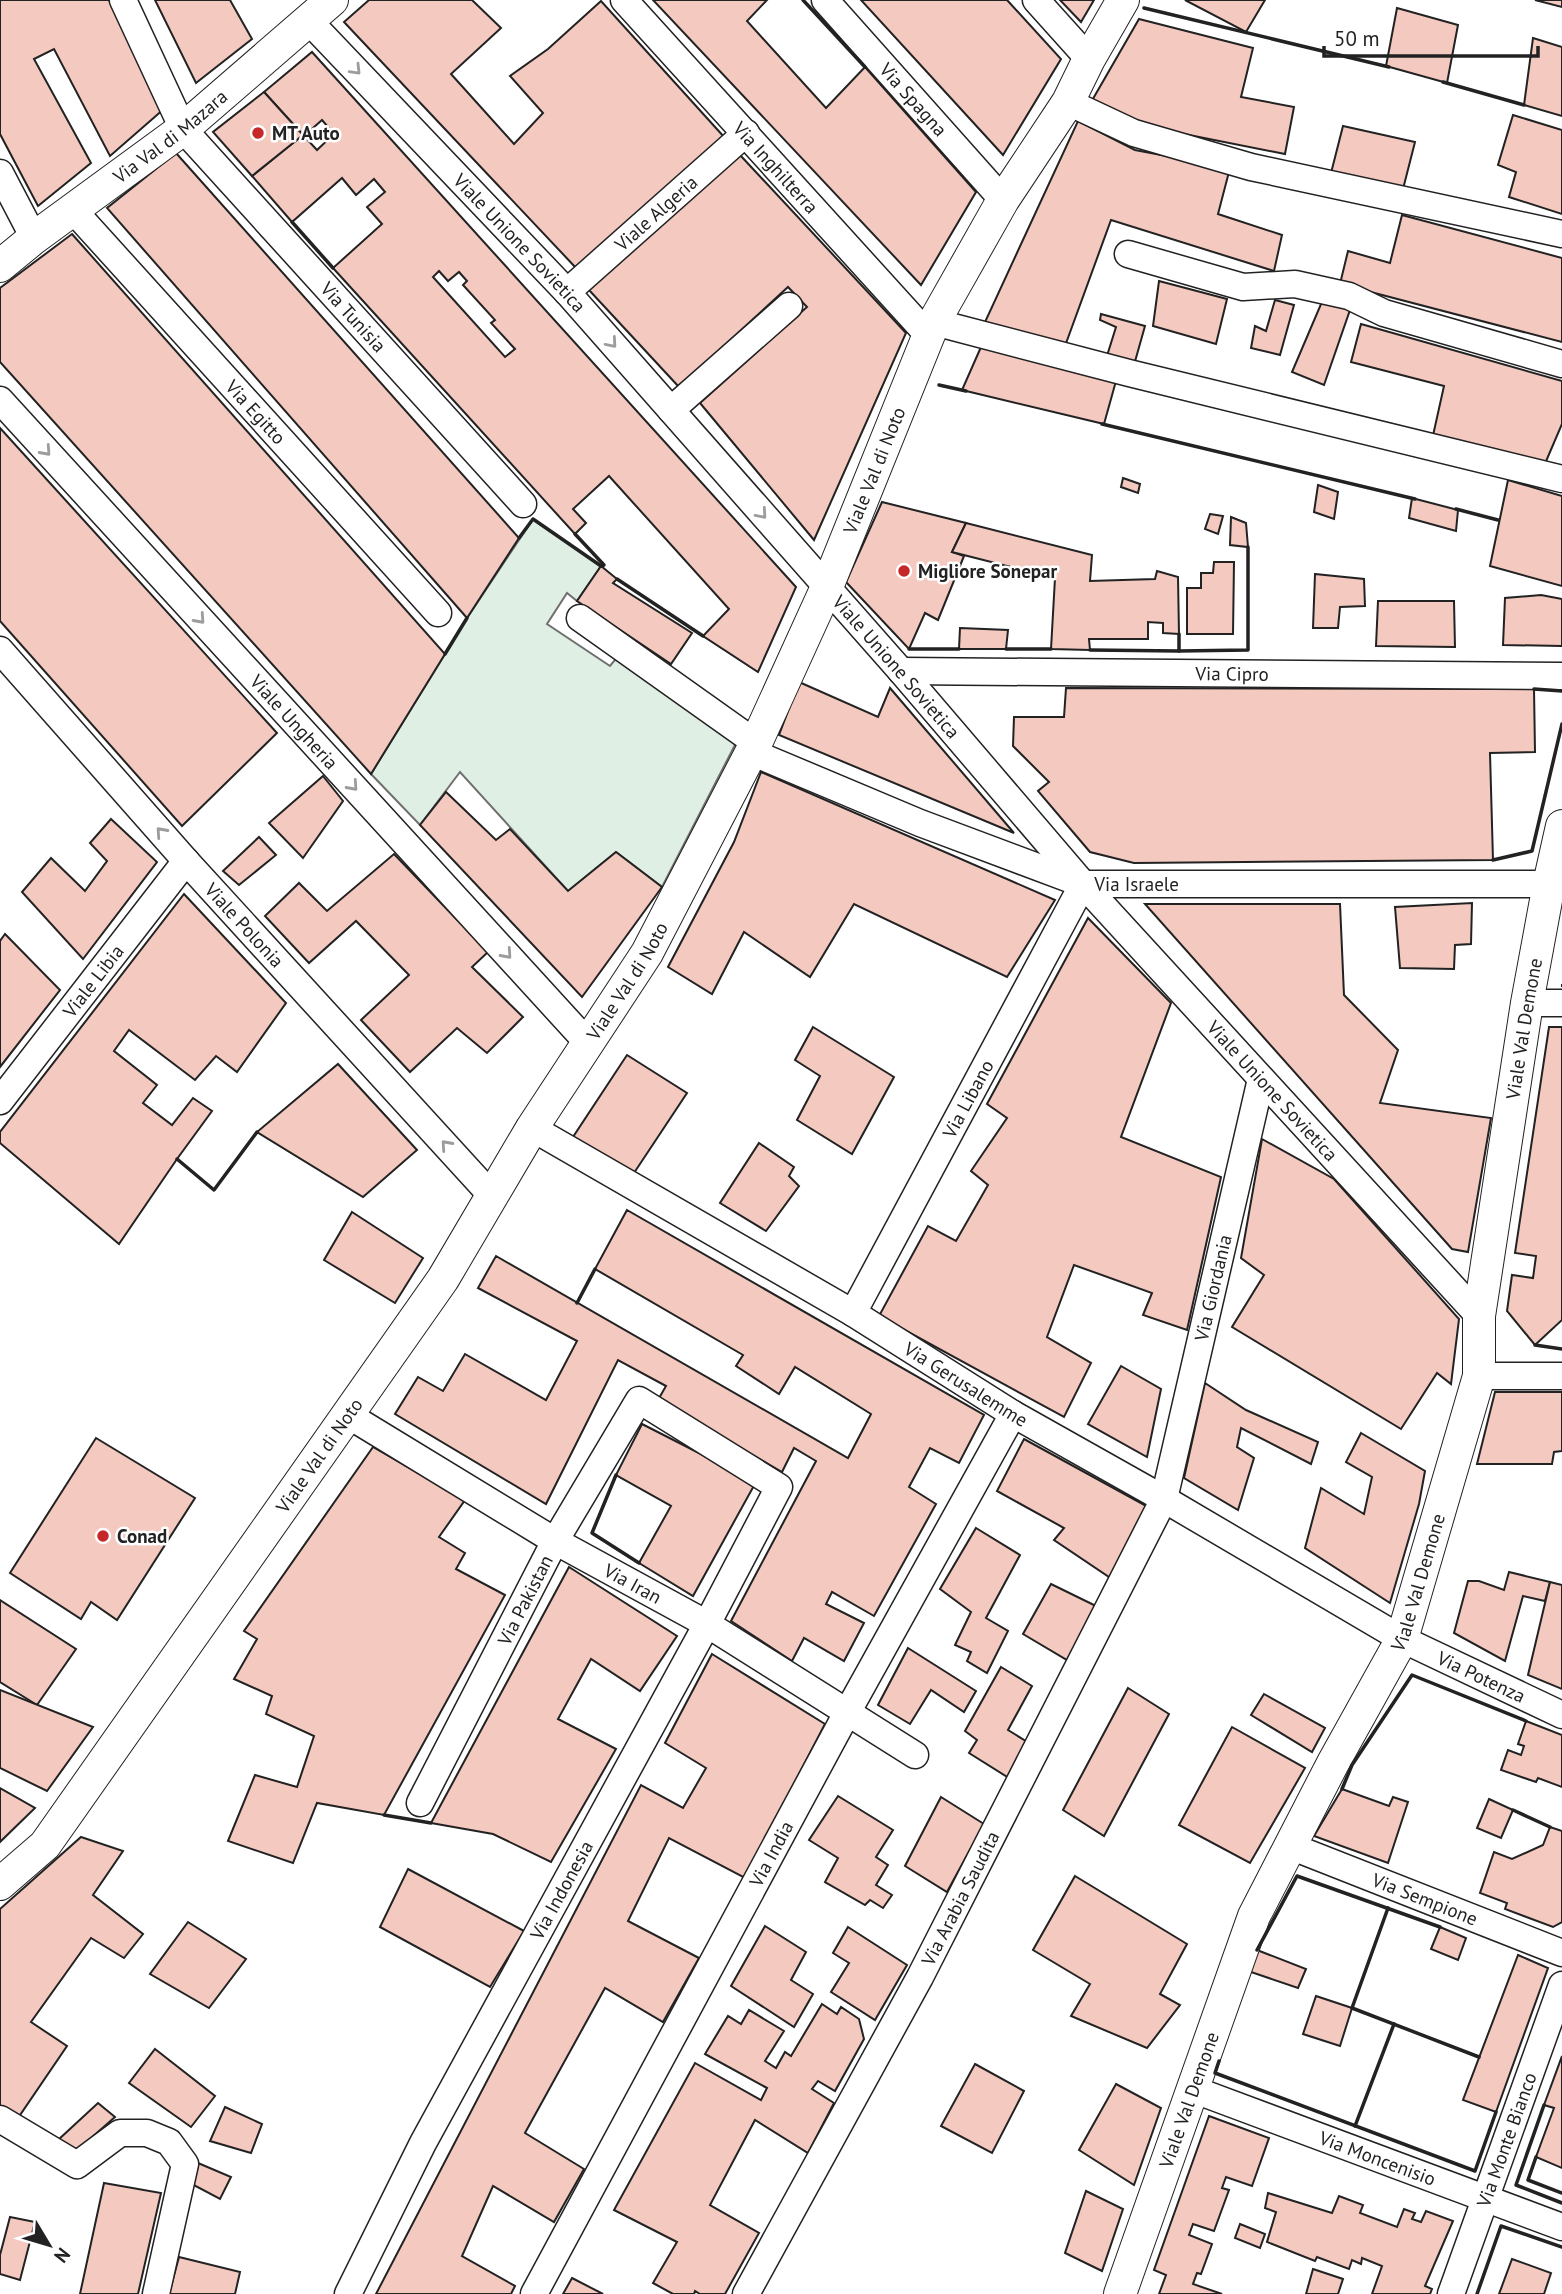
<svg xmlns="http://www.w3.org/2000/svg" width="1562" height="2294" font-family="'PT Sans',sans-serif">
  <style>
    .green { fill: #e0efe3; stroke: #6f6f6f; stroke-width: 2 }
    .building { fill: #f3c9c0; stroke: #222; stroke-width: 2; fill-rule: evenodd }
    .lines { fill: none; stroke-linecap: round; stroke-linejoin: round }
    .minor-casing { stroke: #222; stroke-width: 29 }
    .tertiary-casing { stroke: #222; stroke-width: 34 }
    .minor { stroke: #fff; stroke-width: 26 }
    .tertiary { stroke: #fff; stroke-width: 32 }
    .fence { stroke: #222; stroke-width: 2; stroke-dasharray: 9 3.5; stroke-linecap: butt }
    .wall { stroke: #222; stroke-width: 3.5 }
    .oneway { stroke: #9c9c9c }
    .poi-dot { fill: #c62828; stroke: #fff; stroke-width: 2.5 }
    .labels { text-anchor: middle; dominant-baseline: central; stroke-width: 5; stroke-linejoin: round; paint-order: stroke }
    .street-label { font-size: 19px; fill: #222; stroke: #fff }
    .poi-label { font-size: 19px; font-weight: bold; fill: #222; stroke: #fff; text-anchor: start }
  </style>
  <rect width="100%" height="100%" fill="#fff"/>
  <path class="green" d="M533,519L601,566L577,601L567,593L547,624L610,666L619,655L737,741L662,887L616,852L568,891L460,772L420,825L371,774L467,618Z"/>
  <g class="building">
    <path d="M0,0H109L165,108L110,156L54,49L34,59L91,163L38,206L0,134Z"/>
    <path d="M155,0H230L252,39L196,83Z"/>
    <path d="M369,0H472L501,28L451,74L514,144L543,113L510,76L548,49L601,1L725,138L577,269L344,22Z"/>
    <path d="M653,0H767L747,21L826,108L865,67L976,192L921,285Z"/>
    <path d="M861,0H1007L1061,59L1003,155Z"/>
    <path d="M1060,0H1094L1081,22Z"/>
    <path d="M1185,0H1265L1246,32Z"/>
    <path d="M1535,0H1562V7Z"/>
    <path d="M1397,8L1458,25L1447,83L1386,66Z"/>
    <path d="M1139,19L1253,48L1241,97L1294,107L1285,154L1164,130L1090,104Z"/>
    <path d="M1533,38L1562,47V116L1524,105Z"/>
    <path d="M312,52L796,587L758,672L703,636L729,609L609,476L573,509L586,523L575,534L333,268L382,224L367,207L385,192L374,179L356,195L342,178L292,222L252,176L303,135L264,92ZM322,120L334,134L317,150L304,136ZM439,271L448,281L459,272L467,281L463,285L495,320L491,323L515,349L505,357L433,277Z"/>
    <path d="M264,92L303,135L252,176L213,132Z"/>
    <path d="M1513,115L1562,130V214L1509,197L1516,172L1498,165Z"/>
    <path d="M1078,121L1135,150L1230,168L1218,214L1282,235L1274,271L1111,220L1065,346L985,322Z"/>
    <path d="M1343,126L1415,142L1403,189L1331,173Z"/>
    <path d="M176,153L519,538L467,618L107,208Z"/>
    <path d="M740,155L906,333L814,540L700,403L807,307L788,287L679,387L589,290Z"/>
    <path d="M1402,215L1562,258V342L1340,284L1348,251L1390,263Z"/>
    <path d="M72,234L445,654L371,774L0,362V288Z"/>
    <path d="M1159,281L1227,299L1216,344L1153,326Z"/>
    <path d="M1324,297L1351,307L1324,385L1292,372Z"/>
    <path d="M1275,300L1294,305L1280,355L1251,348L1255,326L1266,331Z"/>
    <path d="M1101,314L1145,326L1134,365L1106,359L1116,327L1100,320Z"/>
    <path d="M1361,324L1562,381V424L1544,466L1432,440L1444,386L1351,362Z"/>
    <path d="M981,347L1116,381L1104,424L962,390Z"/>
    <path d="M0,428L277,733L182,826L0,621Z"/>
    <path d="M1123,478L1140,484L1138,493L1121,487Z"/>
    <path d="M1508,480L1562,496V586L1490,566Z"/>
    <path d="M1318,485L1338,492L1334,519L1314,512Z"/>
    <path d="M1412,498L1458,510L1456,531L1409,518Z"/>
    <path d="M882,502L966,523L952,552L964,556L938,620L925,613L909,649L846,582Z"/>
    <path d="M1210,514L1223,516L1218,534L1205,529Z"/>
    <path d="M1231,517L1246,523L1248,547L1230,545Z"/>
    <path d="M966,523L1092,555L1090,581L1155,579L1157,571L1178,577L1179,634L1163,633V623L1148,622V639H1089L1090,650L1051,649L1055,578L952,552Z"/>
    <path d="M1214,562H1234L1233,634H1187V588H1201V573H1213Z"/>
    <path d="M601,566L617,579L613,583L692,633L671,664L577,601Z"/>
    <path d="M1315,574L1364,579L1365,606L1340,607L1338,628H1313Z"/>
    <path d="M1541,595L1562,599V646L1503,645L1505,598Z"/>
    <path d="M1378,601H1454L1455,647L1376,646Z"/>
    <path d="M960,628L1008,630L1006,649H959Z"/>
    <path d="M799,682L878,717L890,688L1014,833L779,735Z"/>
    <path d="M1066,688L1534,689L1535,752L1490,753L1493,860L1134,863L1090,852L1038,791L1049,782L1013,746L1014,717H1064Z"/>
    <path d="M761,772L1055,900L1007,977L854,904L810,977L744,932L712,994L668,967L734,842Z"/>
    <path d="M323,776L343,801L303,858L269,823Z"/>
    <path d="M446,792L496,840L510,829L568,891L616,852L662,887L582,997L420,825Z"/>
    <path d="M111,819L157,862L83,959L22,892L51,858L85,891L107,861L90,843Z"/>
    <path d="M259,837L276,855L239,885L223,871Z"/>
    <path d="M394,854L488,952L472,967L523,1017L487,1053L457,1028L410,1072L361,1020L409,975L356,921L309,963L265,916L299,883L327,911Z"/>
    <path d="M184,894L286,1003L237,1072L216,1056L195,1080L129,1030L114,1051L157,1085L143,1103L172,1125L193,1098L212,1111L177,1159L119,1244L0,1143V1132Z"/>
    <path d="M1472,903L1471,944L1455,945L1454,969L1400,968L1395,907Z"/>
    <path d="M1145,904H1340L1344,995L1398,1050L1380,1103L1491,1118L1468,1252L1452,1249Z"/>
    <path d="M1088,918L1171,1003L1121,1137L1221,1177L1187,1330L1143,1315L1152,1293L1074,1265L1047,1337L1091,1363L1064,1417L879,1316L928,1226L956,1241L988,1185L971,1171L1007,1118L987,1104Z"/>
    <path d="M5,934L60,990L0,1067V941Z"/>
    <path d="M813,1027L894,1077L852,1154L797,1120L820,1076L795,1060Z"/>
    <path d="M1549,1027H1562V1320L1535,1345L1507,1311L1512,1275L1533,1278L1536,1256L1515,1253Z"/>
    <path d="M627,1055L687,1093L634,1173L573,1137Z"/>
    <path d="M338,1064L417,1150L363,1197L257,1132Z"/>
    <path d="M1262,1139L1334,1179L1459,1319L1451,1384L1437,1373L1401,1429L1232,1327L1264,1275L1241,1258Z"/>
    <path d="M759,1143L794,1167L789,1176L799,1186L766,1231L720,1203Z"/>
    <path d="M627,1210L984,1415L959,1463L930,1448L909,1487L936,1504L874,1616L832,1592L826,1604L864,1623L844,1661L804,1638L792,1661L731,1621L816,1461L794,1448L782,1472L658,1400L666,1386L618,1360L546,1504L395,1414L418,1377L443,1391L465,1354L546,1400L577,1341L478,1288L496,1256L848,1458L871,1414L795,1367L779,1394L736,1366L743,1355L595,1269Z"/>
    <path d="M352,1212L423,1258L395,1303L324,1260Z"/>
    <path d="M1121,1366L1161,1389L1147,1457L1088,1424Z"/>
    <path d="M1205,1383L1246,1410L1318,1442L1311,1464L1241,1428L1237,1447L1254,1458L1238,1510L1184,1478Z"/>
    <path d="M1495,1392H1562V1451L1554,1452L1552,1464H1477Z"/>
    <path d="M642,1424L756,1482L693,1596L639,1563L671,1506L616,1475Z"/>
    <path d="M1361,1433L1425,1471L1419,1504L1390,1603L1305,1548L1321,1488L1364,1514L1372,1477L1346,1462Z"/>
    <path d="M96,1438L195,1498L117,1620L91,1602L81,1619L10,1573Z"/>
    <path d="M1024,1439L1150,1508L1112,1579L1054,1540L1064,1528L997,1491Z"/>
    <path d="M373,1447L465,1500L439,1537L465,1553L456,1569L505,1595L384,1815L317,1803L293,1863L228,1841L255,1775L297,1787L314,1736L266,1714L272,1696L234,1679L257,1639L244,1631Z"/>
    <path d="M976,1528L1020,1555L986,1618L1008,1631L987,1673L967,1661L971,1652L955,1645L971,1612L940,1589Z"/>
    <path d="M569,1567L677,1636L640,1691L591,1659L558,1719L616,1749L551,1862L493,1834L431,1823Z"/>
    <path d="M1509,1572L1550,1582L1545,1601L1523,1596L1505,1661L1454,1633L1468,1581H1479L1504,1590Z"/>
    <path d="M1550,1582L1562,1585V1689L1528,1675Z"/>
    <path d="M1051,1584L1096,1606L1067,1660L1023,1634Z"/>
    <path d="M0,1600L76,1649L37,1705L0,1682Z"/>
    <path d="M908,1648L976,1691L964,1712L931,1690L910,1724L878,1705Z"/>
    <path d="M712,1654L825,1724L745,1878L669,1838L628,1921L699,1958L663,2022L605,1988L525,2133L584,2169L554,2222L493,2186L462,2256L515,2286L511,2294H376L641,1785L683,1808L706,1768L665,1743Z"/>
    <path d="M1001,1667L1032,1686L1008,1730L1029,1743L1009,1778L969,1753L977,1740L965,1731Z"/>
    <path d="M1128,1688L1169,1714L1104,1836L1063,1810Z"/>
    <path d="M0,1690L93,1727L47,1791L0,1768Z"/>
    <path d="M1264,1694L1325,1728L1312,1752L1251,1715Z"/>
    <path d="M1526,1721L1562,1735V1787L1538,1778L1536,1782L1501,1770L1508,1750L1521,1755L1524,1746L1518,1744Z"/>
    <path d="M1232,1727L1305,1768L1250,1863L1179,1825Z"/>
    <path d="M0,1788L35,1808L0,1842Z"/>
    <path d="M1342,1789L1389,1806L1393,1797L1408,1802L1388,1863L1314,1836Z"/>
    <path d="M838,1796L893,1830L876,1857L888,1865L876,1885L892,1895L883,1908L870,1900L865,1905L825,1882L838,1858L809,1840Z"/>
    <path d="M941,1797L984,1824L947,1892L905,1866Z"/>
    <path d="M1489,1799L1513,1810L1501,1838L1477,1828Z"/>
    <path d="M1550,1827L1562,1831V1922L1553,1927L1505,1909L1507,1903L1480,1893L1494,1852L1512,1859L1543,1845Z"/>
    <path d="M81,1837L123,1851L93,1895L143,1934L124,1958L91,1938L31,2022L67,2046L18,2118L0,2106V1909Z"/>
    <path d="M408,1869L524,1931L490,1987L380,1927Z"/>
    <path d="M1075,1876L1187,1944L1160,1994L1180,2005L1147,2048L1071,2016L1090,1984L1033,1950Z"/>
    <path d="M188,1922L246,1959L209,2008L150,1974Z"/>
    <path d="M765,1926L806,1952L791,1980L813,1994L794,2027L731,1986Z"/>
    <path d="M848,1927L907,1965L875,2020L831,1992L849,1963L833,1953Z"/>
    <path d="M1440,1927L1466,1938L1458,1960L1431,1949Z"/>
    <path d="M1257,1950L1306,1969L1298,1988L1245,1970Z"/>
    <path d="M1518,1955L1548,1968L1496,2112L1463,2100Z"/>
    <path d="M1316,1996L1352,2008L1340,2046L1303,2034Z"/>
    <path d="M822,2004L837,2014L841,2007L859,2019L864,2039L835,2091L818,2081L812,2089L834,2103L808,2153L755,2120L710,2205L759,2233L725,2294H700L695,2291L694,2294H673L653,2283L677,2242L614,2210L695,2063L761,2100L767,2088L705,2054L728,2016L741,2024L749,2010L784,2031L765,2061L776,2068L785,2052L791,2056Z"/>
    <path d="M155,2049L215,2096L191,2127L129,2083Z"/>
    <path d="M1562,2056V2168L1536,2157L1554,2108L1544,2105Z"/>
    <path d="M975,2064L1024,2091L992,2153L941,2126Z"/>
    <path d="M1116,2084L1161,2108L1134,2185L1079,2150Z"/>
    <path d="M98,2103L115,2117L74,2153L57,2141Z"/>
    <path d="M225,2107L262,2124L251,2153L210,2141Z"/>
    <path d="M1209,2116L1269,2138L1252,2186L1226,2177L1222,2188L1229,2190L1214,2231L1193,2224L1189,2235L1212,2244L1201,2274L1197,2273L1193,2284L1222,2294H1159L1166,2275L1154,2270Z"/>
    <path d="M198,2163L231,2177L220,2199L188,2182Z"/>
    <path d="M104,2183L161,2193L138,2294H80Z"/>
    <path d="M1086,2191L1123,2209L1102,2271L1065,2253Z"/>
    <path d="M1268,2193L1332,2213L1339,2196L1363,2205L1360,2213L1397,2227L1404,2209L1415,2213L1412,2219L1421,2222L1426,2211L1453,2221L1425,2286L1432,2289L1430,2294H1372L1382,2266L1362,2258L1361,2264L1352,2260L1349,2269L1317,2257L1315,2261L1267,2242L1276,2212L1265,2208Z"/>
    <path d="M10,2217L35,2222L20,2280L0,2274V2255Z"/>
    <path d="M1240,2224L1265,2234L1260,2248L1235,2238Z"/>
    <path d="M179,2257L240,2272L235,2294H169Z"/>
    <path d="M1512,2259L1551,2273L1544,2294H1499Z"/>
    <path d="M1313,2269L1343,2279L1338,2294H1306Z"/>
    <path d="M572,2278L603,2294H563Z"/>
  </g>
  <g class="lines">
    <defs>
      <g id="minor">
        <path id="s1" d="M123,0L183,129L523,504"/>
        <path id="s2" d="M624,0L928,335"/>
        <path id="s3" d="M825,0L1003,200"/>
        <path d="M1036,0L1089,59"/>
        <path id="s4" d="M309,21L567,292L901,671L1083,884L1479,1316"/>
        <path d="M1068,102L1134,133L1251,167L1562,234"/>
        <path d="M0,173L34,238"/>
        <path id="s5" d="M74,211L438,613"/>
        <path d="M1128,254L1243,287L1295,284L1349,296L1384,313L1562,364"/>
        <path id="s6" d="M567,292L746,133"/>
        <path d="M934,322L1129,373L1562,479"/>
        <path id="s7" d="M0,400L587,1042"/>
        <path d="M671,410L789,306"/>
        <path d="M580,618L756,743"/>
        <path id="s8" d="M0,650L186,861L492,1196"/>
        <path id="s9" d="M901,671L1562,676"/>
        <path id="s10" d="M751,752L920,823L1083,884H1549"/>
        <path d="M1527,1003H1562"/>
        <path id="s11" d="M0,1101L186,861"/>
        <path id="s12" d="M532,1128L853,1313L1013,1414L1164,1499L1402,1639L1562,1715"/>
        <path id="s13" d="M853,1313L1083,884"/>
        <path d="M1479,1376H1562"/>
        <path id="s14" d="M348,1415L555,1541L707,1624L915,1755"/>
        <path id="s15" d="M1290,1846L1562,1953"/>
        <path id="s16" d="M1192,2089L1562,2227"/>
        <path d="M0,2119L77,2165L120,2133H147L169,2142L185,2164L156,2294"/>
        <path id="s17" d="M348,2294L423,2143L707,1624L779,1487L639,1400L555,1541L420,1803"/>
        <path id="s18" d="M534,2294L848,1711L1013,1414"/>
        <path id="s19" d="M746,2294L920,1977L1164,1499L1261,1079"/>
        <path id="s20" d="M1451,2294L1562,1985"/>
      </g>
      <g id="tertiary">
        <path id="s21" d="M0,266L34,238L183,129L332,0"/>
        <path id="s22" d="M0,1884L45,1845L443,1279L532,1128L647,953L756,743L827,587L934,322L1003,200L1068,102L1089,59L1123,0"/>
        <path id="s23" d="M1120,2294L1254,1916L1333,1763L1402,1639L1479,1376V1316L1527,1003L1549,884L1562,826"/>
      </g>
    </defs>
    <use href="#minor" class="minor-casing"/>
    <use href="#tertiary" class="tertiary-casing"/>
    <use href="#minor" class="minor"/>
    <use href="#tertiary" class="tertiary"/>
    <path class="fence" d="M1562,984V987"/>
    <g class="wall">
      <path d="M803,0L865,67"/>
      <path d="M1144,8L1389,67"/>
      <path d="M1443,82L1524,105"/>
      <path d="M292,222L333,268"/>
      <path d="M939,385L966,391"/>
      <path d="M1102,424L1415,499"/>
      <path d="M1456,509L1498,520"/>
      <path d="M575,534L604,565L601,566"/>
      <path d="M519,538L533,519L601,566"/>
      <path d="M617,579L703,636"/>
      <path d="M909,649H959"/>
      <path d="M1006,649H1051"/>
      <path d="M1090,650L1179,651V634"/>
      <path d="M1179,651L1248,650V547"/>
      <path d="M445,654L467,618"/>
      <path d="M1534,689L1562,691"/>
      <path d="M1493,860L1532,851L1562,724"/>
      <path d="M177,1159L214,1190L257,1132"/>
      <path d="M577,1303L595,1269"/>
      <path d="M1535,1345L1562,1349"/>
      <path d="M616,1475L592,1533L639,1563"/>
      <path d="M1342,1789L1352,1765L1412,1675L1526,1721"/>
      <path d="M1513,1810L1550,1827"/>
      <path d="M384,1815L431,1823"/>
      <path d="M1388,1908L1352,2008L1479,2057"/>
      <path d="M1257,1950L1297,1876L1440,1927"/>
      <path d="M1219,2061L1215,2073L1475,2171L1496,2112"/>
      <path d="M1544,2105L1516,2185L1562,2203"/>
      <path d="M1355,2126L1394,2024"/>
      <path d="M1536,2157L1528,2180L1562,2193"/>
      <path d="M1477,2294L1501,2226L1562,2247"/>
    </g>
  </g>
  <defs><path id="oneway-chevron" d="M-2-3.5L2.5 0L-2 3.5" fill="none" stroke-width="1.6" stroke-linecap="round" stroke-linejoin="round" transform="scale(1.75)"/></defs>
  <g class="oneway">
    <use href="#oneway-chevron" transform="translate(356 70) rotate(46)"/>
    <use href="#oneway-chevron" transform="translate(612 343) rotate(49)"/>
    <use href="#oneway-chevron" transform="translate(46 451) rotate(48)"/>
    <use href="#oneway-chevron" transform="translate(762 514) rotate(49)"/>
    <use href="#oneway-chevron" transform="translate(200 619) rotate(48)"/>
    <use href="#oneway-chevron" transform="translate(353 786) rotate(48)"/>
    <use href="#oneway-chevron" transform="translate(161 832) rotate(-132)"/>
    <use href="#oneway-chevron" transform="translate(507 954) rotate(48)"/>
    <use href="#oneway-chevron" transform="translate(446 1145) rotate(-132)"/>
  </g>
  <g class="poi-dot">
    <circle cx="258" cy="133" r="7"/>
    <circle cx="904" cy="571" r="7"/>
    <circle cx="103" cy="1536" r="7"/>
  </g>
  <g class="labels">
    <g class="street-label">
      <text stroke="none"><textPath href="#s3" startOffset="133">Via Spagna</textPath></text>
      <text stroke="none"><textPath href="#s21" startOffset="214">Via Val di Mazara</textPath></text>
      <text stroke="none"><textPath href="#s2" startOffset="226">Via Inghilterra</textPath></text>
      <text stroke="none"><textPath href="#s6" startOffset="119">Viale Algeria</textPath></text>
      <text stroke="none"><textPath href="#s4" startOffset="306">Viale Unione Sovietica</textPath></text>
      <text stroke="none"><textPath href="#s1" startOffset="396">Via Tunisia</textPath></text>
      <text stroke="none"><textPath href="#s5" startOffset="271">Via Egitto</textPath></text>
      <text stroke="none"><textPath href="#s22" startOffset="1670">Viale Val di Noto</textPath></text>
      <text stroke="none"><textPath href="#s4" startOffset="873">Viale Unione Sovietica</textPath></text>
      <text stroke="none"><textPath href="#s9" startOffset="331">Via Cipro</textPath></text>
      <text stroke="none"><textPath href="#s7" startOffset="436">Viale Ungheria</textPath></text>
      <text stroke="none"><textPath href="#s10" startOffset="411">Via Israele</textPath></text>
      <text stroke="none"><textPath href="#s8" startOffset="368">Viale Polonia</textPath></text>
      <text stroke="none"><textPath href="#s22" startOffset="1102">Viale Val di Noto</textPath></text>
      <text stroke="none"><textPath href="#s11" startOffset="152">Viale Libia</textPath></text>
      <text stroke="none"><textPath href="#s23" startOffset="1340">Viale Val Demone</textPath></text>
      <text stroke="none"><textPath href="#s4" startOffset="1440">Viale Unione Sovietica</textPath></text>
      <text stroke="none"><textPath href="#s13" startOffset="243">Via Libano</textPath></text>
      <text stroke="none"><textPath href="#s19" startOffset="1115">Via Giordania</textPath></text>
      <text stroke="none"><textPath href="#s12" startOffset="504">Via Gerusalemme</textPath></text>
      <text stroke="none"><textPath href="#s22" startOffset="536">Viale Val di Noto</textPath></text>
      <text stroke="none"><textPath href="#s23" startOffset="774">Viale Val Demone</textPath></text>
      <text stroke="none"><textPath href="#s14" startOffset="331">Via Iran</textPath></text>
      <text transform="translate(525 1600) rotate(-63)">Via Pakistan</text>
      <text stroke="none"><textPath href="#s12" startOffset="1097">Via Potenza</textPath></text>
      <text stroke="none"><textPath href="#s18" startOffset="500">Via India</textPath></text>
      <text stroke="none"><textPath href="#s17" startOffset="457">Via Indonesia</textPath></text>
      <text stroke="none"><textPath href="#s19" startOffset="450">Via Arabia Saudita</textPath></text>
      <text stroke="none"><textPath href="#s15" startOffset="145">Via Sempione</textPath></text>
      <text stroke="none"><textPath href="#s23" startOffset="206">Viale Val Demone</textPath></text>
      <text stroke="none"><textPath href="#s20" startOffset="164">Via Monte Bianco</textPath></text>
      <text stroke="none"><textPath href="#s16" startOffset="198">Via Moncenisio</textPath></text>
    </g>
    <g class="poi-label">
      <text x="272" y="133">MT Auto</text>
      <text x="918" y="571">Migliore Sonepar</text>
      <text x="117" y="1536">Conad</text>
    </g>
  </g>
  <g transform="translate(49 2245) rotate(128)" stroke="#ffffff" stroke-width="5" paint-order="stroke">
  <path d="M0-5L12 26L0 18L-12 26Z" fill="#222222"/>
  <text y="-10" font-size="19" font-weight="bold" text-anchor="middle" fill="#222222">N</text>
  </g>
  <path d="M1324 46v10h214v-10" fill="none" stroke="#222222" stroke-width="3.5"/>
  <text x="1334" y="46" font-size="21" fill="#222222" stroke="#ffffff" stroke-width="5" paint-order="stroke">50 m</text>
</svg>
